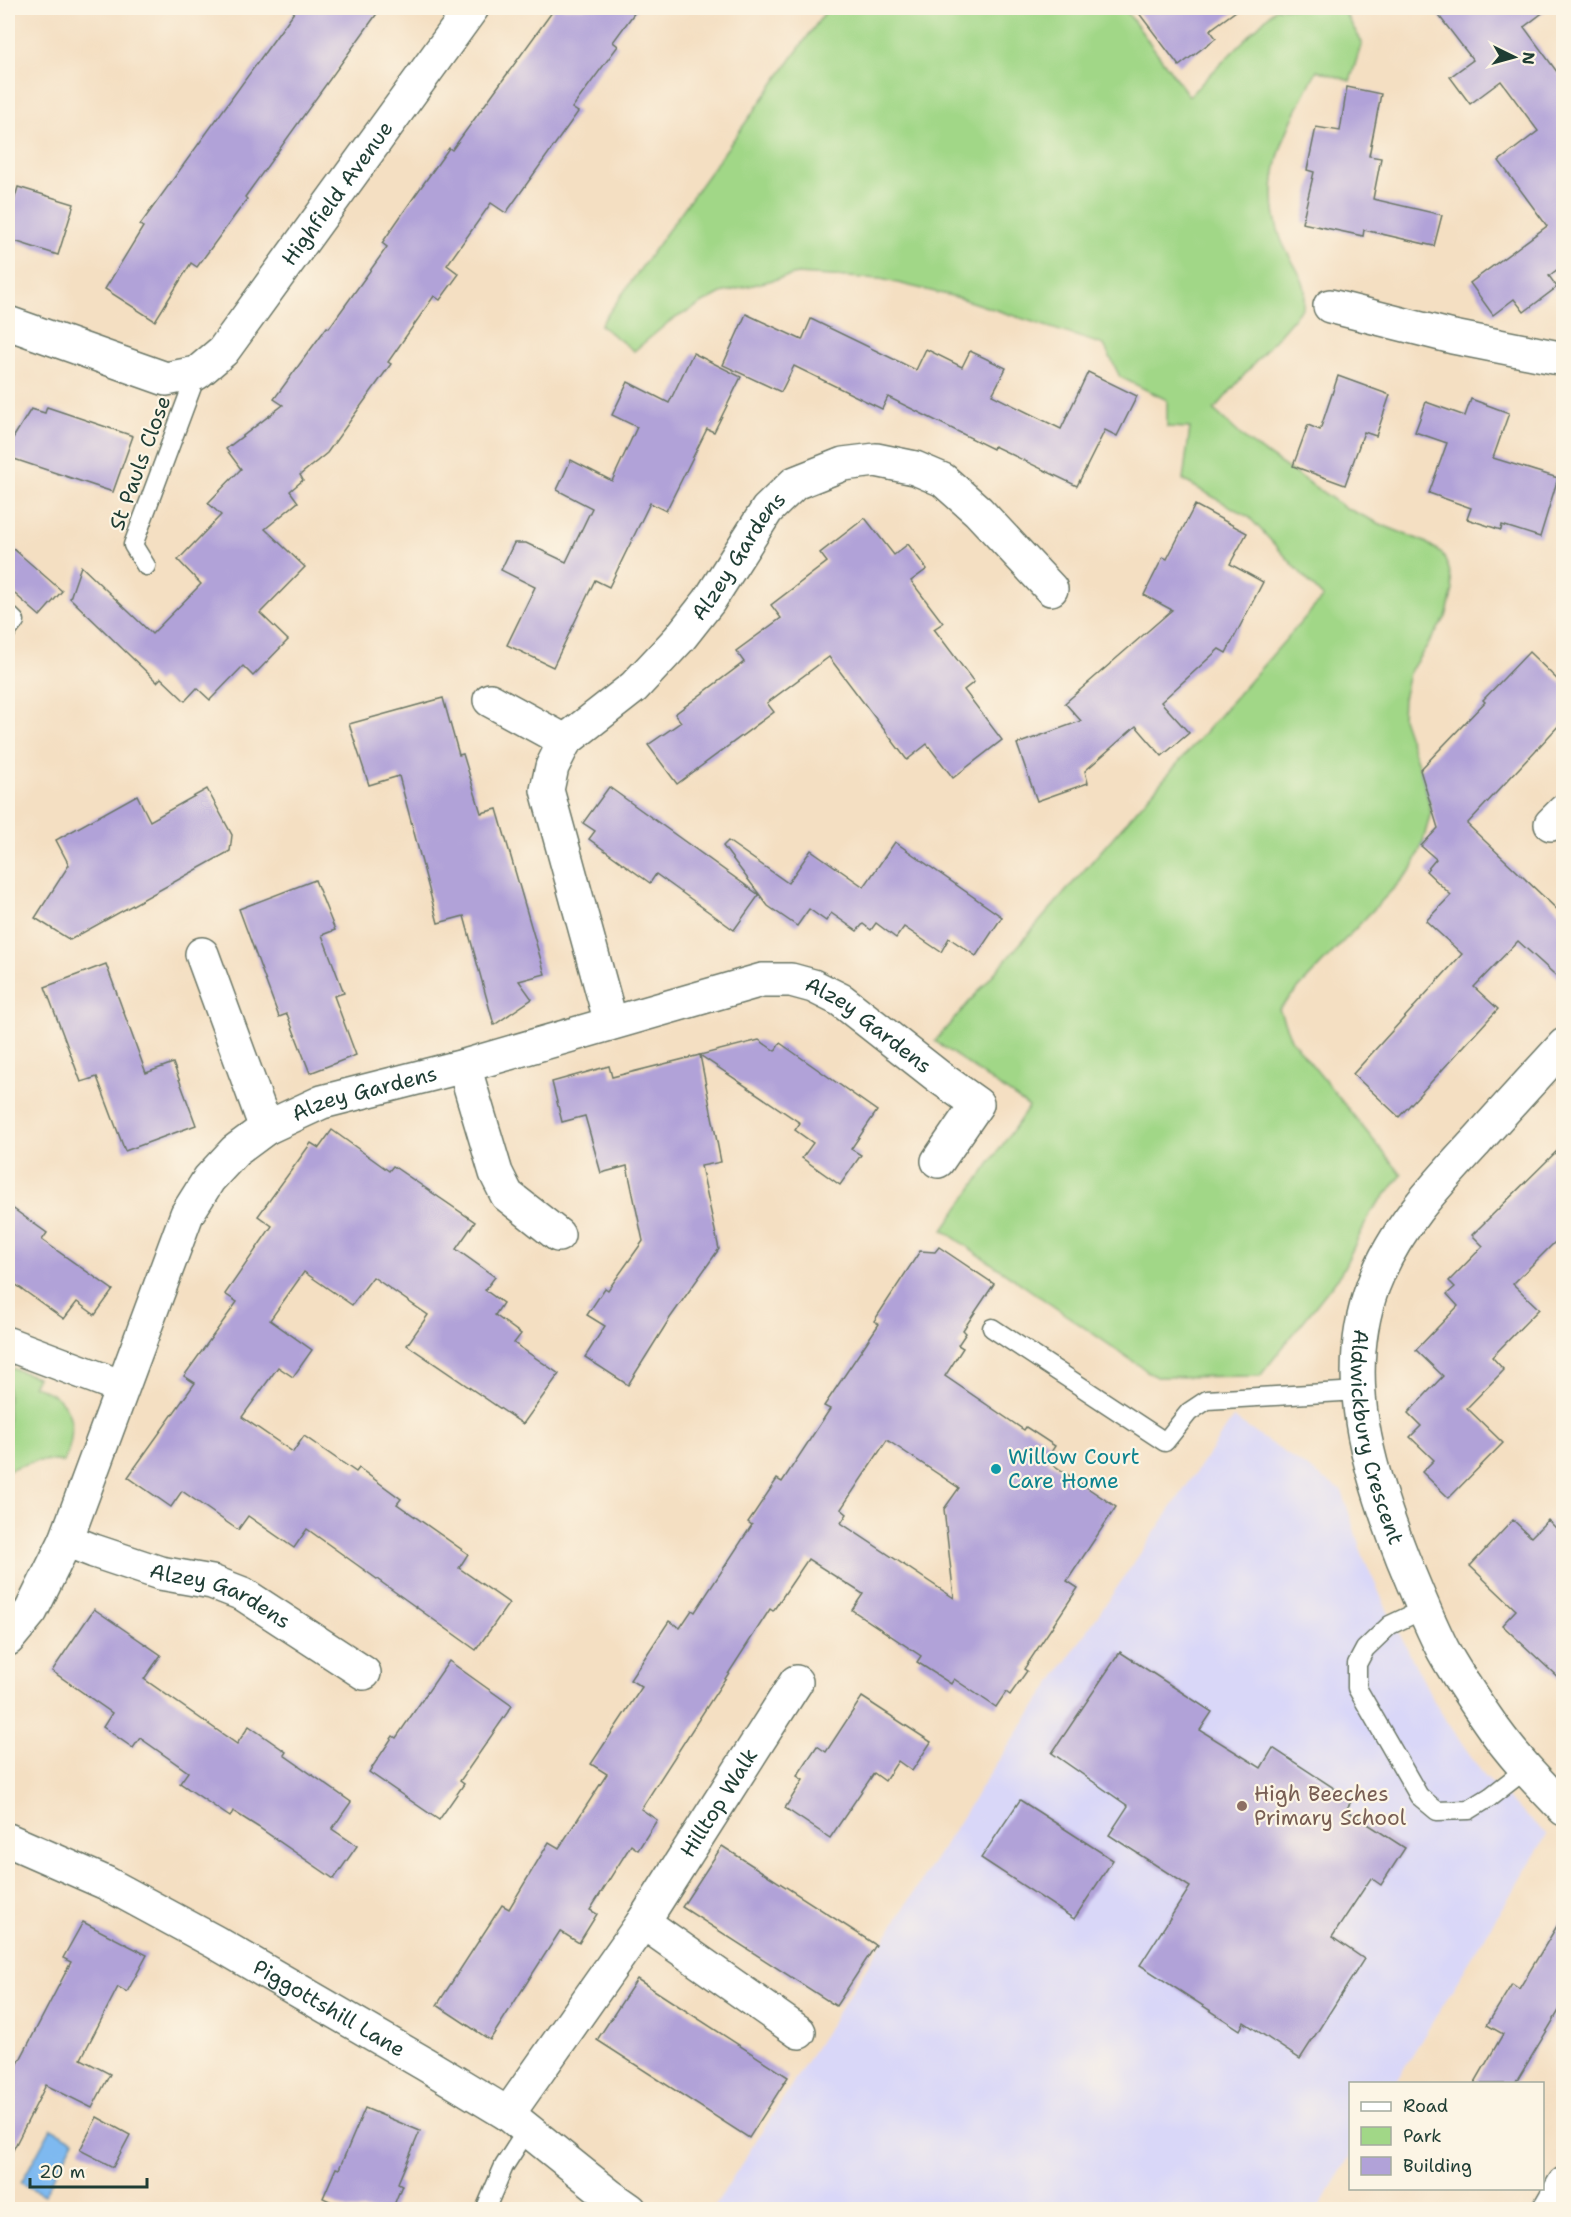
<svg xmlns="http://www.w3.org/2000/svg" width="1571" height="2217" font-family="'Shantell Sans',sans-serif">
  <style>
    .built { fill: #d9d7f8 }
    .green { fill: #a1d787; stroke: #608a5e; stroke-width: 1.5 }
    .water { fill: #7eb9f0; stroke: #4e7b92; stroke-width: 1.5 }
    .building { fill: #b1a2d8; fill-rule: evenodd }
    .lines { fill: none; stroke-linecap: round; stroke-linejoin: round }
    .service-casing { stroke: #6a7666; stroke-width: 21 }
    .minor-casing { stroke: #6a7666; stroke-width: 36 }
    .service { stroke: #fff; stroke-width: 18 }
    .minor { stroke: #fff; stroke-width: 33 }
    .culture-dot { fill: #0f9aa8; stroke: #fcf5e5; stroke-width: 2 }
    .education-dot { fill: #8d6e63; stroke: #fcf5e5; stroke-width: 2 }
    .labels { text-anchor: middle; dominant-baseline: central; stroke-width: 4.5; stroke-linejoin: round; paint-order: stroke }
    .street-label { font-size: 21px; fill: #1f3d34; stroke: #fcf5e5 }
    .culture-label { font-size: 21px; fill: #0d838f; stroke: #fcf5e5; text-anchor: start }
    .education-label { font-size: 21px; fill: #785e54; stroke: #fcf5e5; text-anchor: start }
  </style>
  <rect width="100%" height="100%" fill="#fcf5e5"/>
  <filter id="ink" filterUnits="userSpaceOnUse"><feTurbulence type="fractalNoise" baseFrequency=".0167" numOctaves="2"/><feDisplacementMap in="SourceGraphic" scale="12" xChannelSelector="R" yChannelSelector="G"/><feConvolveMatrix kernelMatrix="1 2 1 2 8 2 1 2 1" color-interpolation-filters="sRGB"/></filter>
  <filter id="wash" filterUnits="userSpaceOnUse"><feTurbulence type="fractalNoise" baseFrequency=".008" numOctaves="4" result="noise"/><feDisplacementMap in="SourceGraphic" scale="24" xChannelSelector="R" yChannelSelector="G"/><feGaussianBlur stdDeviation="1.35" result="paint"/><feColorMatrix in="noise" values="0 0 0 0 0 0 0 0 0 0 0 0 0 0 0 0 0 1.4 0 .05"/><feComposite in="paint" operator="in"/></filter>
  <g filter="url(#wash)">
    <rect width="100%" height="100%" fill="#f4dfc2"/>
    <path class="built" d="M1233,1418L1342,1491L1362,1554L1387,1610L1436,1705L1485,1777L1547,1835L1395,2083L1350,2084V2156L1318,2209L712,2210L992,1770Z"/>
    <g class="green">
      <path d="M828,8H1124L1189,96L1276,8H1342L1362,42L1350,81L1317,70C1289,125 1258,176 1281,239C1287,256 1301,271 1305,289C1306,294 1304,301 1303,307L1214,410L1246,440L1346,508L1387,527L1425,542L1442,553L1449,569L1453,590L1446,617L1409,673L1403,699L1402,718L1423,779L1431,812L1422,845L1412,869L1279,1009L1291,1039L1402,1175L1371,1212L1340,1275L1260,1376L1156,1377L943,1230L1029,1107L935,1041L1323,597L1249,517L1183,480L1190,428L1167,427V400L1120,377L1104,345L956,297L881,279L797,274L721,293L670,321L634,351L600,325Z"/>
      <path d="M8,1367L37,1377L33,1385C41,1389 53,1393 59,1399C77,1417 73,1441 64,1462C40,1458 30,1462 8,1470Z"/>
    </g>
    <path class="water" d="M51,2128L74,2140L44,2195L21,2183Z"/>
    <g id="blocks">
      <g class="building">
        <path d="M297,8H381L245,197L247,199L197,267L191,263L155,321L105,289L143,227L140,225Z"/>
        <path d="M555,8H638L613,42L618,46L572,108L578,112L506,213L491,203L447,265L459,274L440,300L434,296L388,362L391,364L327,453L300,475L303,480L290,491L298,502L265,529L305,567L260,613L288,640L253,676L243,666L210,700L197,688L185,701L161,678L157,682L70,598L81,566L152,634L201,584L178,560L221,515L208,503L241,469L226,449L283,405L274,399L327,327L329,328L387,247L382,243L414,197L449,148L452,150Z"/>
        <path d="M1135,8H1240L1210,30L1216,38L1179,66Z"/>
        <path d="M1433,8H1549L1524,27L1563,80V265L1549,276L1557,287L1524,312L1514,299L1493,315L1470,283L1547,226L1499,161L1538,131L1501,81L1470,104L1450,77L1473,60Z"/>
        <path d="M1347,87L1381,94L1369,156L1381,158L1373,199L1442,215L1434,246L1364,230L1363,236L1302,223L1314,172L1307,170L1316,127L1340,131Z"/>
        <path d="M18,187L74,204L58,255L8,239V222Z"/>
        <path d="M746,314L802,340L811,319L916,370L926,349L962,367L970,351L1006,368L992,395L1061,429L1088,372L1137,396L1117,436L1105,430L1077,486L994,446L993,449L888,397L882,409L794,366L781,392L723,365Z"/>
        <path d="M693,353L741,377L714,432L707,429L666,511L650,503L609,587L595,580L553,667L507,645L535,587L501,570L514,543H526L566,562L592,508L557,490L571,460L612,481L637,427L612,415L628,382L669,403Z"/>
        <path d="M1338,376L1390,395L1376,436L1364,432L1345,485L1293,466L1308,425L1320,430Z"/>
        <path d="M1471,399L1509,413L1493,458L1558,478L1540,537L1502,525L1501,530L1467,519L1471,508L1429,493L1447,443L1415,432L1426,402L1465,416Z"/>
        <path d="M47,407L133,436L113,492L8,457V446L31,409L45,413Z"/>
        <path d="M1195,505L1247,533L1230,564L1263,582L1226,653L1219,649L1161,702L1189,733L1162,756L1136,726L1085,771L1088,783L1037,801L1017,744L1081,721L1065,703L1172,610L1144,595L1163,557L1167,559Z"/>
        <path d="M865,518L894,555L908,544L927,569L911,581L943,623L934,629L974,682L964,690L1002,740L953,778L927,744L907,760L829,657L767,703L774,712L677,784L648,745L681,722L675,714L744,662L736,651L781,618L771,605L827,562L820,553Z"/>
        <path d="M8,544L62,591L40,616L8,588Z"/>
        <path d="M1529,652L1563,685V721L1467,824L1563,915V982L1518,941L1474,987L1498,1009L1399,1117L1353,1074L1462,954L1426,921L1451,895L1426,871L1436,859L1421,846L1438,828L1420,770L1485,702L1483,700Z"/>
        <path d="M443,698L459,755L463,754L481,813L497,809L545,974L519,981L532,999L494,1025L464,916L438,923L399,776L369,785L349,724Z"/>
        <path d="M609,787L759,895L734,930L656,874L650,883L589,839L595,831L583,823Z"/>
        <path d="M207,789L232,835L230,851L70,940L35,918L69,865L56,840L137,795L150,821Z"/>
        <path d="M728,841L788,883L811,850L864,887L895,842L1002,917L976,956L949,938L941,952L904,927L896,938L876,923L871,930L863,924L857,931L831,913L826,921L809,909L797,926L768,906L723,846Z"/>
        <path d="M315,880L335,930L322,935L344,993L334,996L356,1055L310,1073L287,1014L279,1017L239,909Z"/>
        <path d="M106,964L146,1073L173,1063L196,1125L125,1151L97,1077L81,1082L45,987Z"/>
        <path d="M759,1040L775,1051L780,1043L877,1111L851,1149L861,1155L840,1185L802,1158L813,1143L795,1130L800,1123L700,1055Z"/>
        <path d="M700,1055L721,1162L701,1166L719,1249L670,1318L628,1385L585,1357L605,1326L587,1315L605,1288L608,1290L643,1241L627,1166L601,1173L585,1116L562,1122L552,1082L609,1066L612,1077Z"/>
        <path d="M332,1130L389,1171L393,1166L475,1222L456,1249L495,1277L485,1290L503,1303L495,1315L521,1334L514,1343L559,1374L523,1424L407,1345L428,1315L373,1277L352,1305L304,1272L270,1320L312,1350L293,1377L278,1367L242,1417L293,1452L304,1436L356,1472L359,1468L401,1499L397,1504L468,1554L459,1568L509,1603L476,1650L307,1529L294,1548L248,1516L238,1530L182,1491L171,1507L128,1477L195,1383L184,1376L237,1302L225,1294L272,1226L258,1216L311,1143L319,1148Z"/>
        <path d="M1563,1145V1234L1513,1284L1539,1309L1492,1357L1504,1370L1467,1408L1503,1443L1449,1498L1422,1472L1434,1460L1410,1437L1421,1426L1408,1413L1443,1376L1416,1350L1458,1306L1447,1294L1455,1287L1449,1281L1483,1246L1472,1235Z"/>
        <path d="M8,1205L47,1233L42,1240L113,1290L95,1315L77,1302L64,1319L12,1282L8,1288Z"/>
        <path d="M939,1247L994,1284L963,1330L966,1333L958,1345L963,1348L945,1376L1024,1430L1026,1427L1055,1446L1046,1460L1116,1507L1067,1581L1078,1588L1024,1669L1027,1671L1010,1695L1006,1692L996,1707L954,1679L951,1684L917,1662L921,1656L852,1610L863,1594L808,1559L773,1611L770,1609L641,1809L657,1820L638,1850L631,1845L590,1910L597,1914L579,1943L560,1931L490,2040L437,2005L502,1905L509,1909L549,1842L559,1848L607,1774L591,1764L642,1687L630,1680L669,1621L680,1628L692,1610L695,1612L752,1525L748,1522L755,1512L777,1479L782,1482L830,1409L824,1406L879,1324L874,1321L920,1251L935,1252ZM887,1440L959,1488L944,1509L954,1598L841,1523L847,1514L841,1509Z"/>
        <path d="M1513,1520L1531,1537L1548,1520L1563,1535V1682L1502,1625L1516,1610L1470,1566Z"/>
        <path d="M94,1609L161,1655L144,1679L237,1744L249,1726L286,1752L284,1755L351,1802L332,1829L357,1846L334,1879L258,1827L233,1811L230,1817L180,1783L188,1772L140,1738L133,1748L103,1727L112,1713L52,1671Z"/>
        <path d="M1120,1652L1212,1712L1200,1730L1261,1768L1273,1748L1352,1800L1346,1810L1405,1848L1381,1885L1371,1878L1332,1937L1364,1959L1300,2059L1244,2022L1240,2030L1140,1965L1190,1887L1109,1835L1128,1806L1052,1753Z"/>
        <path d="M449,1661L512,1706L460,1781L464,1784L439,1820L369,1772L393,1736L396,1738Z"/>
        <path d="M862,1697L931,1742L912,1771L898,1761L885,1781L874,1773L830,1838L785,1808L803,1780L797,1776L817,1746L826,1752Z"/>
        <path d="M1020,1800L1113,1860L1074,1919L981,1858Z"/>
        <path d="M722,1846L876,1945L836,2006L682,1907Z"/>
        <path d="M1563,1916V2004L1515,2084H1474L1503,2034L1487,2025L1512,1984L1519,1989Z"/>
        <path d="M83,1922L147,1955L127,1992L118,1987L81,2059L110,2074L92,2108L46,2085L8,2160V2083L71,1962L63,1958Z"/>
        <path d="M637,1979L788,2077L749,2138L597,2040Z"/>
        <path d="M365,2108L420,2131L398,2183L402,2185L392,2210H349L323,2198L336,2168L339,2169Z"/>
        <path d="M97,2117L130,2135L113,2167L80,2150Z"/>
      </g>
    </g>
  </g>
  <g filter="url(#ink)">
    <use href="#blocks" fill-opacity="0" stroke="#6a7666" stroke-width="1.5"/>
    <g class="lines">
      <defs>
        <g id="service">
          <path d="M146,566L133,545L197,373"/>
          <path d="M8,614L15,621L8,630"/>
          <path d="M992,1328L1165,1442L1189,1412L1207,1400L1358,1391"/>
          <path d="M1424,1609L1390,1625L1365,1649L1357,1664V1688L1419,1796L1437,1811L1469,1810L1490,1797L1526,1769"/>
          <path d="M485,2210L504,2166L527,2130"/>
        </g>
        <g id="minor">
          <path d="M1330,306L1453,337L1564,359"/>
          <path id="s1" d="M8,323L166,379L197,373L223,351L472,8"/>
          <path d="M490,700L565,741"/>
          <path d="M1551,824L1564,811"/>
          <path id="s2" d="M611,1023L547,790L552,767L565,741L634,687L679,639L709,601L767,510L795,483L843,464L876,460L915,468L943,480L978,511L1051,589"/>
          <path id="s3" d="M1564,1045C1534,1078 1504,1110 1475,1143C1435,1186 1394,1230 1373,1286C1339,1377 1369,1473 1403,1559C1416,1590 1428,1621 1443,1650C1456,1674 1472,1697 1487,1719C1509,1752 1536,1780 1564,1809"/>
          <path d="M464,1066L496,1173L507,1195L558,1235"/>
          <path id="s4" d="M266,1128L322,1102L464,1066L762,980H791L813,986L841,1000L939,1077L977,1104L938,1161"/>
          <path d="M8,1344L122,1387"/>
          <path d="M66,1540L187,1214L209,1179L235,1151L266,1128L202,954"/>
          <path id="s5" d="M8,1639L31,1611L66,1540L94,1551L160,1573L212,1582L243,1594L364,1673"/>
          <path id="s6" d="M8,1840L106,1883L215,1942L425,2064L508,2114L610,2196L630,2210"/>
          <path d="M643,1922L799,2032"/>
          <path id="s7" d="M508,2114L643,1922L796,1682"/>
          <path d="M1549,2210L1564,2184"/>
        </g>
      </defs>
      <use href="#service" class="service-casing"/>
      <use href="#minor" class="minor-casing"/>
      <use href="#service" class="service"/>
      <use href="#minor" class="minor"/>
    </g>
  </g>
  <circle class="culture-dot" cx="996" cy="1469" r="6"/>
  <circle class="education-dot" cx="1242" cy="1806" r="6"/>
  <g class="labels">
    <g class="street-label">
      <text stroke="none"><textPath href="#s1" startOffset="428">Highfield Avenue</textPath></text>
      <text transform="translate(140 463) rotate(-70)">St Pauls Close</text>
      <text stroke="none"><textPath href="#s2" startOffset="550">Alzey Gardens</textPath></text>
      <text stroke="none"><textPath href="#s4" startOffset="638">Alzey Gardens</textPath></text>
      <text stroke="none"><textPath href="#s4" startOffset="105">Alzey Gardens</textPath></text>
      <text stroke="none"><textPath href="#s3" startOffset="464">Aldwickbury Crescent</textPath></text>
      <text stroke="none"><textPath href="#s5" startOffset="280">Alzey Gardens</textPath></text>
      <text stroke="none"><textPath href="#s7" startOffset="376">Hilltop Walk</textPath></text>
      <text stroke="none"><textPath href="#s6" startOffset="363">Piggottshill Lane</textPath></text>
    </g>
    <g class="culture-label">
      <text x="1008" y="1457">Willow Court<tspan x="1008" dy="24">Care Home</tspan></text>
    </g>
    <g class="education-label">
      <text x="1254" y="1794">High Beeches<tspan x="1254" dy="24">Primary School</tspan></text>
    </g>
  </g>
  <rect width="1571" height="2217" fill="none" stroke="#fcf5e5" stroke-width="30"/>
  <rect x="1349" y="2082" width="195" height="108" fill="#fcf5e5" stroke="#a4ab9e" stroke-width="1.5"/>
  <rect x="1361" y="2102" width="30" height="9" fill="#ffffff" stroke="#a4ab9e" stroke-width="1.5"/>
  <text x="1403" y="2112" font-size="18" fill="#1f3d34">Road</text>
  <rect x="1361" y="2127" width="30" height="18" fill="#a1d787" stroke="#a4ab9e" stroke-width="1.5"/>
  <text x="1403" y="2142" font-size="18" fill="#1f3d34">Park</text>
  <rect x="1361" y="2157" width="30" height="18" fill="#b1a2d8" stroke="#a4ab9e" stroke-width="1.5"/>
  <text x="1403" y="2172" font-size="18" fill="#1f3d34">Building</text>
  <g transform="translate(1514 57) rotate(95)" stroke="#fcf5e5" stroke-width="4.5" paint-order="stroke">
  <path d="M0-4.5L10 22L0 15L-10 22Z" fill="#1f3d34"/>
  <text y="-9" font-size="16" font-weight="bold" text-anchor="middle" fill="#1f3d34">N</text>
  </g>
  <path d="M30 2178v9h117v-9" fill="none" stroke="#1f3d34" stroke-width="3"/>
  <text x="39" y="2178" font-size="18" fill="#1f3d34" stroke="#fcf5e5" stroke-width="4.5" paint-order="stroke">20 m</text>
</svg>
